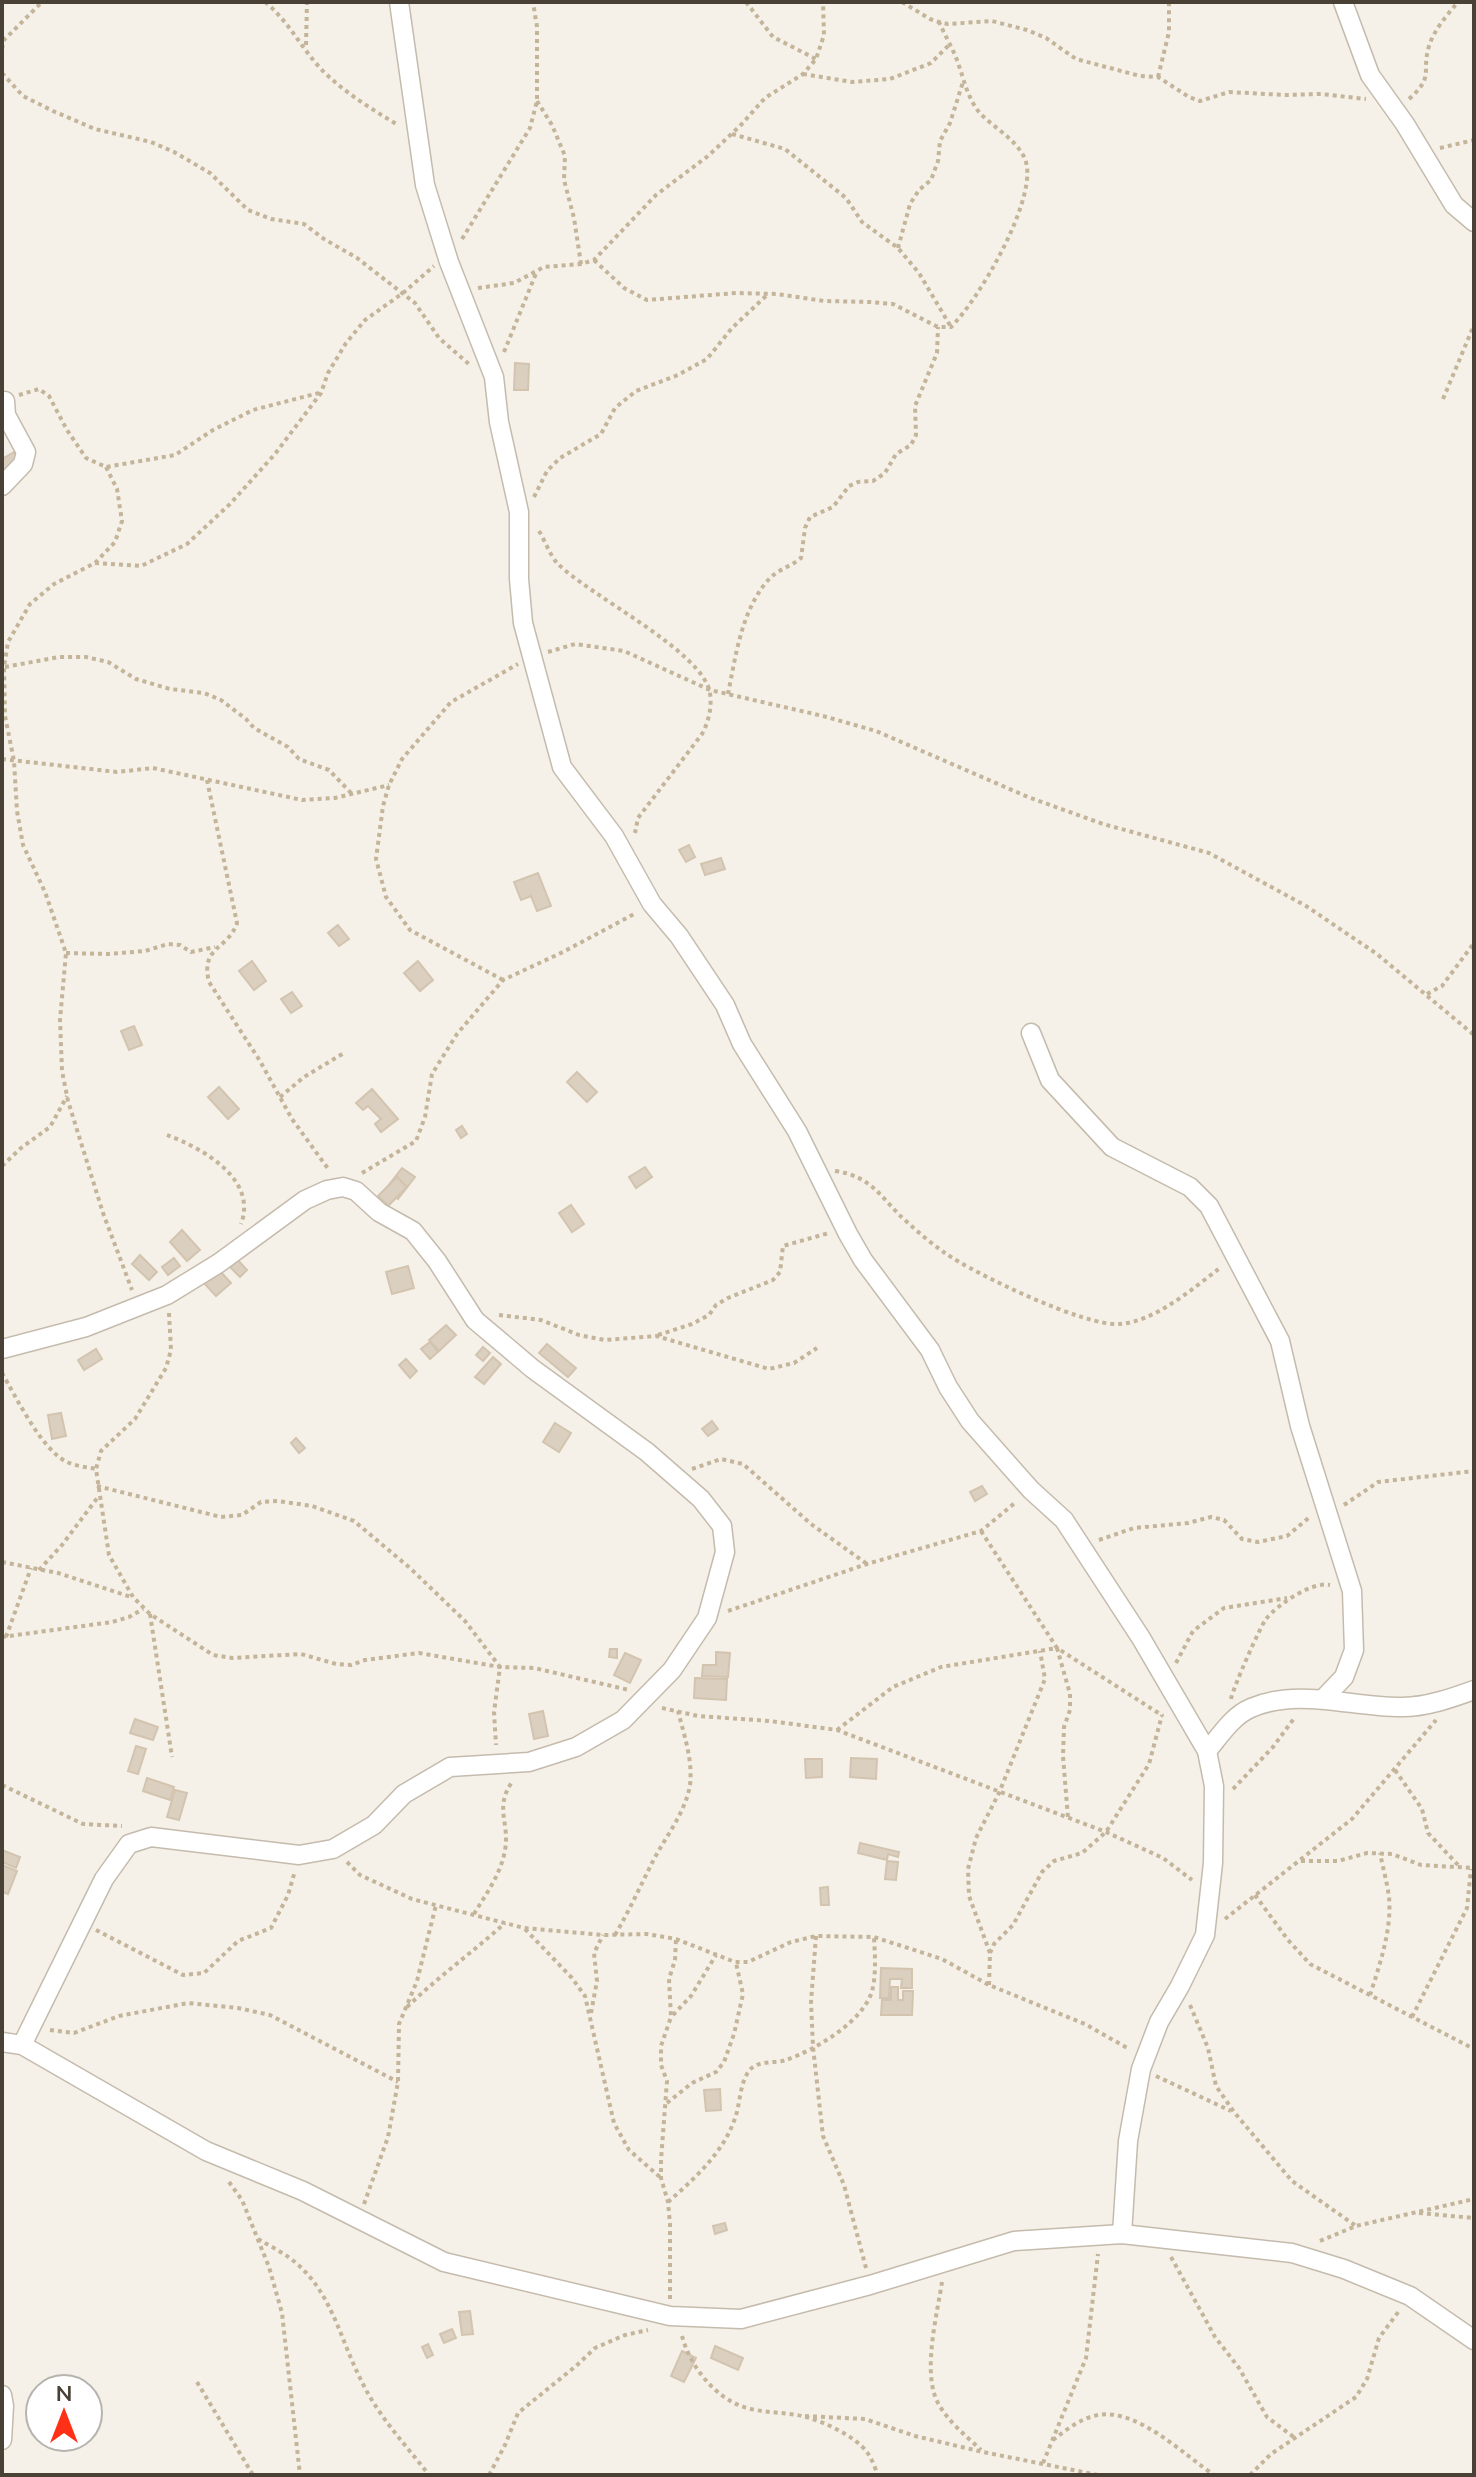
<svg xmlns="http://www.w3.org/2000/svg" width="1476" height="2477" font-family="Mulish,sans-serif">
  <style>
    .building { fill: #dbcfc0; stroke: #d3c4af; stroke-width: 2 }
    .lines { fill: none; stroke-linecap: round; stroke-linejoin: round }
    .minor-casing { stroke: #c5bbad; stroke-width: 21 }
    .path { stroke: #c4b49a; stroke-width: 4; stroke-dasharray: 4 4; stroke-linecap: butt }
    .minor { stroke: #fff; stroke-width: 18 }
  </style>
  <rect width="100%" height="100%" fill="#f5f1e8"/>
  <g class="building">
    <path d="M515,363L529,364L528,390H514Z"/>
    <path d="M14,452L20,462L2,474V459Z"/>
    <path d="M689,845L695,857L686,862L679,850Z"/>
    <path d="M721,858L725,869L705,875L701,864Z"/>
    <path d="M538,873L551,906L537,911L531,896L521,900L514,882Z"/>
    <path d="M338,925L349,939L339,946L328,933Z"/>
    <path d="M252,961L266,981L254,990L239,971Z"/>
    <path d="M418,961L433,980L420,991L404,973Z"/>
    <path d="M292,992L302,1006L291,1013L281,999Z"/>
    <path d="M134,1026L142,1045L129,1050L121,1031Z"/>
    <path d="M577,1072L597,1092L587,1102L567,1082Z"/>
    <path d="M219,1087L239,1109L228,1119L208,1097Z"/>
    <path d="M372,1089L398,1119L381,1132L375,1124L381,1119L368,1106L363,1110L356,1103Z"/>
    <path d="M462,1126L467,1134L461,1138L456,1130Z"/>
    <path d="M645,1167L652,1177L636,1188L629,1177Z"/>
    <path d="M402,1168L415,1177L398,1199L385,1190Z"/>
    <path d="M397,1177L407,1187L388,1206L378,1196Z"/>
    <path d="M571,1205L584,1224L572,1232L559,1213Z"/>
    <path d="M182,1230L200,1250L187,1261L170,1242Z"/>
    <path d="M140,1255L157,1272L149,1280L132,1264Z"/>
    <path d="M174,1258L180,1266L168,1275L162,1267Z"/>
    <path d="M236,1258L247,1270L240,1277L229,1266Z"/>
    <path d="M408,1266L414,1288L392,1294L386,1272Z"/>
    <path d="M219,1270L231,1283L216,1296L204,1283Z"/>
    <path d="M446,1325L456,1335L439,1351L429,1340Z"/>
    <path d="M430,1342L438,1352L430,1359L421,1349Z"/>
    <path d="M547,1344L576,1368L568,1377L539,1353Z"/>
    <path d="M483,1347L490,1353L483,1361L476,1355Z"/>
    <path d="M96,1349L102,1359L84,1370L78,1360Z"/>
    <path d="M493,1357L501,1364L484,1384L475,1377Z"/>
    <path d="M406,1359L417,1371L410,1378L399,1365Z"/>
    <path d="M61,1413L66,1436L52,1439L48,1415Z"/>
    <path d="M712,1421L718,1429L708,1436L702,1429Z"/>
    <path d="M555,1423L571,1433L559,1452L543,1442Z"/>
    <path d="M296,1438L305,1448L299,1453L291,1443Z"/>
    <path d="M982,1486L987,1494L975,1501L970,1492Z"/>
    <path d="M610,1649H617V1658L609,1657Z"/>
    <path d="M716,1652L730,1653L728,1677L702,1676L703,1665H716Z"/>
    <path d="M625,1653L641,1660L630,1683L614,1675Z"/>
    <path d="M695,1678L727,1679L726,1700L694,1698Z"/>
    <path d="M543,1711L548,1736L534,1739L529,1714Z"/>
    <path d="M135,1719L158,1727L153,1740L130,1733Z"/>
    <path d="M136,1746L146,1749L138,1774L128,1771Z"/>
    <path d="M851,1758L877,1759L876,1779L850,1777Z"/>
    <path d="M805,1759H822V1777L806,1778Z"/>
    <path d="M147,1778L174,1787L170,1800L143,1791Z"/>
    <path d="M175,1790L187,1793L179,1820L167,1817Z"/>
    <path d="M860,1843L899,1852L898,1857L888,1854L887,1860L858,1853Z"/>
    <path d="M2,1850L20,1857L16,1868L2,1862Z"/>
    <path d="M887,1861L898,1862L896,1880L885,1879Z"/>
    <path d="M2,1865L17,1871L8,1894L2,1892Z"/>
    <path d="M828,1887L829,1905H821L820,1888Z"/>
    <path d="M881,1968L912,1969V1988H901L902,1979H890L889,1998H880Z"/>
    <path d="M891,1987H898V2000H903V1991H913L912,2015H881L882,2000H891Z"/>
    <path d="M720,2089L721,2110L706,2111L704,2090Z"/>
    <path d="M725,2223L727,2230L715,2234L713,2226Z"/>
    <path d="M470,2311L473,2334L462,2335L459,2312Z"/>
    <path d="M452,2329L456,2338L444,2343L440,2334Z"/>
    <path d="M428,2344L433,2355L427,2358L422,2347Z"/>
    <path d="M715,2346L743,2358L738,2370L711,2358Z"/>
    <path d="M682,2351L696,2358L684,2382L671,2376Z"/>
  </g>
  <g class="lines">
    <defs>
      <g id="minor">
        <path d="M399,2L425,185L449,262L494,377L499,422L519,512V579L523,623L562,767L614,836L652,904L679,936L725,1005L742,1044L797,1131L848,1234L863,1260L930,1350L948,1387L970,1421L1031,1490L1064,1520L1141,1638L1207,1751L1214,1786L1213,1863L1205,1935L1180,1986L1159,2022L1141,2069L1128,2141L1122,2234"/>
        <path d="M1343,2L1370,75L1405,124L1454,205L1474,222"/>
        <path d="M2,486L23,464L26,452L6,415L5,401"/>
        <path d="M1031,1033L1050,1080L1112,1147L1190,1187L1209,1206L1280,1341L1300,1426L1352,1591L1354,1650L1344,1677L1323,1699"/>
        <path d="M2,1349L86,1327L167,1295L219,1263L305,1200L327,1190L343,1187L356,1191L379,1212L413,1231L437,1261L475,1320L533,1369L647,1452L701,1499L722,1526L725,1552L707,1618L672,1670L623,1720L576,1747L529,1762L450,1767L404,1794L374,1825L333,1849L299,1855L151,1837L129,1844L104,1879L22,2045"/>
        <path d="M1207,1751C1220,1736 1232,1716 1251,1708C1299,1687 1353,1708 1403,1707C1426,1707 1452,1698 1474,1690"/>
        <path d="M2,2042L22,2045L206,2151L303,2191L444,2262L670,2316L741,2319L870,2285L1014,2241L1122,2234L1292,2253L1344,2269L1410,2296L1474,2340"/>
        <path d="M2,2395L4,2406L2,2440"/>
      </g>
    </defs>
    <use href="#minor" class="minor-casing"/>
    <g class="path">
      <path d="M101,2H118"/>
      <path d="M265,2C290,22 303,52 326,74C347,94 373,110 398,125"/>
      <path d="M746,2L773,37L816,59"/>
      <path d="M902,2L930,19L939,22L948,24L992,21L1027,30L1046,38L1076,59L1140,76L1158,77L1189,97L1200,101L1229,92L1285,95L1321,94L1366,99"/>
      <path d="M306,45L307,2"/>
      <path d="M2,49L4,40L42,2"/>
      <path d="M2,73L23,96L53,111L95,129L151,142L174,152L210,173L248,210L271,219L304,224L324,239L357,258L415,303L439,338L470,365"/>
      <path d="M803,74L852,82L890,79L931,63L949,45"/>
      <path d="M1158,77L1169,32V2"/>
      <path d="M1409,99C1435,76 1421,72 1429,46C1434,30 1447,15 1458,2"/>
      <path d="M537,101L552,125L565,156L564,180L574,218L581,264"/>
      <path d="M732,134L785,149L846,198L862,222L898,248L919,273L951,327"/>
      <path d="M1440,148L1474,140"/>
      <path d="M462,239L530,128L537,101V27L533,2"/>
      <path d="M898,248L910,204L919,190L931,180L938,161L940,141L950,123L963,82"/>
      <path d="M594,260L624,288L647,300L736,293L777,294L824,301L870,302L893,304L938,327H951C979,299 1032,208 1027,167C1024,143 994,129 979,112C966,96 963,74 955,55C950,44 944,33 939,22"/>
      <path d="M478,288L514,283L544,267L581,264L594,260L656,195L708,156L740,126L765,98L803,74L816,59L824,35L823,2"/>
      <path d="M504,352L537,271"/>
      <path d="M19,395L39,389L49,396L67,430L86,458L106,467L175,455L213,430L253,410L319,393"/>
      <path d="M1443,399L1474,325"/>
      <path d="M106,467L117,489L122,521L115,542L95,563L54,584L30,604L8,642L4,667L5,716L14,761L17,811L23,845L45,892L66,953L60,1020L62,1071L68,1101L103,1213L132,1290"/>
      <path d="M534,497L547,471L560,458L601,434L615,408L636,391L678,375L707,359L732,328L768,294"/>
      <path d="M539,531C545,541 550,555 557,563C588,595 703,651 710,693C712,707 709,721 702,734L638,818L635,833"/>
      <path d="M95,563L141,566L187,544L230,504L275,454L321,393L328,373L346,343L365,320L403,293L434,266"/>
      <path d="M548,652L575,644L624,651L710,690L823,716L876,731L1028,797L1103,824L1209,853L1306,906L1377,954L1474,1035"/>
      <path d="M5,667L59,657H86L108,662L136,679L170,689L204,693L221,700L246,719L254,728L288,747L299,759L329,770L352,794"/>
      <path d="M728,694C736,654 742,608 770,578C779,569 792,566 801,558L805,528L810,517L833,507L849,486L858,482L873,481L885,473L896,454L911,445L916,435L915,406L937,353L938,327"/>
      <path d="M2,759L117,772L153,768L302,800L335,798L389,785"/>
      <path d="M207,780L237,923C228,950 200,946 209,982L260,1061L292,1119L329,1170"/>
      <path d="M66,953L108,954L145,951L168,944L180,945L191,952L215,947"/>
      <path d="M503,980L410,930L386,897L376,859L383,806L389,785L402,759L451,702L518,664"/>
      <path d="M1427,994L1442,986L1474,943"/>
      <path d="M280,1097L304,1077L344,1053"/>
      <path d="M167,1135C202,1148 258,1179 241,1224"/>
      <path d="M2,1166L21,1148L50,1127L67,1096"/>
      <path d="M835,1171C873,1176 882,1200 907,1222C919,1233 932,1244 945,1253C975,1274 1085,1327 1120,1324C1156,1321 1192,1289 1220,1268"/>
      <path d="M362,1173L416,1141L425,1117L432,1074L457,1034L503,980L563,952L636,913"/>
      <path d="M169,1313L171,1350L166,1368L135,1419L101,1451L96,1469L109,1555L133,1597L150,1614L213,1655L232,1658L301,1654L336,1664L351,1665L365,1660L419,1653L500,1667L534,1668L629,1690"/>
      <path d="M499,1315L541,1320L579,1335L605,1340L656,1336L769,1369L794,1363L817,1348"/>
      <path d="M658,1335L692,1324L709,1315L716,1305L728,1298L773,1280L780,1272L783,1246L829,1233"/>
      <path d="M2,1373C16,1397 41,1448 65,1461C74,1466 86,1467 96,1469"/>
      <path d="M692,1469L721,1459L743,1464L811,1524L867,1564"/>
      <path d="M97,1486L221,1517L242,1515L261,1502L278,1501L312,1506L354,1521L410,1568L465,1621L500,1667L494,1712L496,1745"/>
      <path d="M1344,1505L1378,1482L1474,1471"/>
      <path d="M981,1531L1057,1648L1163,1716"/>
      <path d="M1099,1540L1134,1528L1188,1523L1211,1517L1224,1520L1242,1539L1258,1542L1287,1536L1311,1516"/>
      <path d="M2,1562L58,1573L131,1597"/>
      <path d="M39,1570L62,1545L98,1497"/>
      <path d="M728,1611L867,1564L981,1531L1016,1502"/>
      <path d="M150,1614L172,1757"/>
      <path d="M2,1637L112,1622L129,1617L143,1609"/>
      <path d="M6,1637L31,1568"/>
      <path d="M1176,1663L1193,1631L1224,1608L1287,1598"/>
      <path d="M1231,1699C1233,1688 1260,1627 1266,1619C1277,1605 1312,1581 1330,1585"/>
      <path d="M662,1708L698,1716L770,1721L837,1730L1106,1832L1163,1858L1192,1880"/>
      <path d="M837,1730L893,1687L941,1667L1057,1648L1070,1694V1710L1064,1727L1063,1756L1068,1818"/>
      <path d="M1395,1770L1422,1809L1428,1833L1458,1865"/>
      <path d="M2,1785L83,1824L122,1826"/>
      <path d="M1233,1789L1273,1747L1295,1717"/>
      <path d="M1301,1861H1338L1367,1853L1392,1854L1421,1865L1474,1868"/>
      <path d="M347,1862L360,1875L412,1899L524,1928L603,1935L647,1934L676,1939L735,1962H748L791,1942L816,1936L874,1937L942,1959L989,1985L1085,2024L1129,2049"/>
      <path d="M1255,1895L1288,1940L1310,1964L1474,2049"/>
      <path d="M474,1914C486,1894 501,1874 505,1850C510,1823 494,1808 512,1782"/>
      <path d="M1225,1919L1352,1819L1436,1720"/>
      <path d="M525,1929L572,1978L585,1996L614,2123L629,2150L661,2178"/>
      <path d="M96,1930L183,1975L204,1973L238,1941L271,1928L288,1895L295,1871"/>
      <path d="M615,1935C629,1911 640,1887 652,1863C665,1837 685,1814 690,1785C693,1760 684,1735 678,1711"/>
      <path d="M816,1936L811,2002L813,2047L823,2136L844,2185L866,2268"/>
      <path d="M990,1953L969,1896L968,1869L976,1838L999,1793L1045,1679L1040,1651"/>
      <path d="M989,1985L990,1953L994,1944L1013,1925L1042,1872L1054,1861L1082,1853L1106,1832L1149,1764L1162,1715"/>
      <path d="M1370,1995C1380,1964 1392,1929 1389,1897C1387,1882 1383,1868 1380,1853"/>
      <path d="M1190,2005L1208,2048L1216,2086L1234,2112L1292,2181L1356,2226"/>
      <path d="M407,2007C438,1977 473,1952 505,1923"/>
      <path d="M591,2013L597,1981L594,1953L603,1935"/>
      <path d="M673,2015L691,1996L716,1955"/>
      <path d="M1412,2017L1467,1908L1471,1869"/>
      <path d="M50,2030L74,2033L119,2016L188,2003L238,2008L270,2015L398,2082"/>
      <path d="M1156,2076L1231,2111"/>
      <path d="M667,2103L692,2083L716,2072L724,2062L734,2034L743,1994L736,1963"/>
      <path d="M229,2182L242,2200L269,2267L282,2313L300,2475"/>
      <path d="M668,2202C693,2180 722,2154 734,2121C740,2107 739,2088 747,2074C755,2059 773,2064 786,2060C815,2050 867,2020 873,1987C876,1971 875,1954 874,1938"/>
      <path d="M364,2204L388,2137L398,2082L399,2024L417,1981L436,1905"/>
      <path d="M1419,2213L1474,2218"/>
      <path d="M258,2239C270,2246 284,2253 295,2262C332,2293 340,2339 361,2380C378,2416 405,2444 429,2475"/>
      <path d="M1320,2241L1356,2226L1474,2199"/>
      <path d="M1171,2257L1215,2337L1239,2368L1267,2417L1295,2438"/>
      <path d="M942,2282C937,2314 925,2362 934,2393C940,2415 965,2435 981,2450"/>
      <path d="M670,2299V2224L668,2202L661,2178V2160L667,2081L661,2065V2046L671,2017L669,1979L675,1960L676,1939"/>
      <path d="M682,2336C690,2366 715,2399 747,2408C765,2413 784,2412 802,2416C823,2421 855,2436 867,2452C872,2459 875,2468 878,2475"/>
      <path d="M197,2382L253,2475"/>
      <path d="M805,2416L865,2419L915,2436L983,2452L1098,2475"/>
      <path d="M1053,2440C1066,2430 1081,2418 1098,2415C1137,2408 1183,2454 1214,2475"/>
      <path d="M1043,2463L1086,2358L1098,2254"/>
      <path d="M489,2475L505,2445L518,2413L576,2366L595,2348L625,2335L648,2330"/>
      <path d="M1250,2475L1271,2454L1356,2397L1367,2379L1379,2338L1399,2311"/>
    </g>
    <use href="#minor" class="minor"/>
  </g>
  <rect width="1476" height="2477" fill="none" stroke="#494136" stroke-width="8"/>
  <g transform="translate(64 2413)"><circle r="38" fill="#ffffff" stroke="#b6b3af" stroke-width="2"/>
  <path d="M0-6L14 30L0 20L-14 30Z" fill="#ff3016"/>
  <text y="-12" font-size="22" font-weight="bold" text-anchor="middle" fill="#494136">N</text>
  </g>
</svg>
